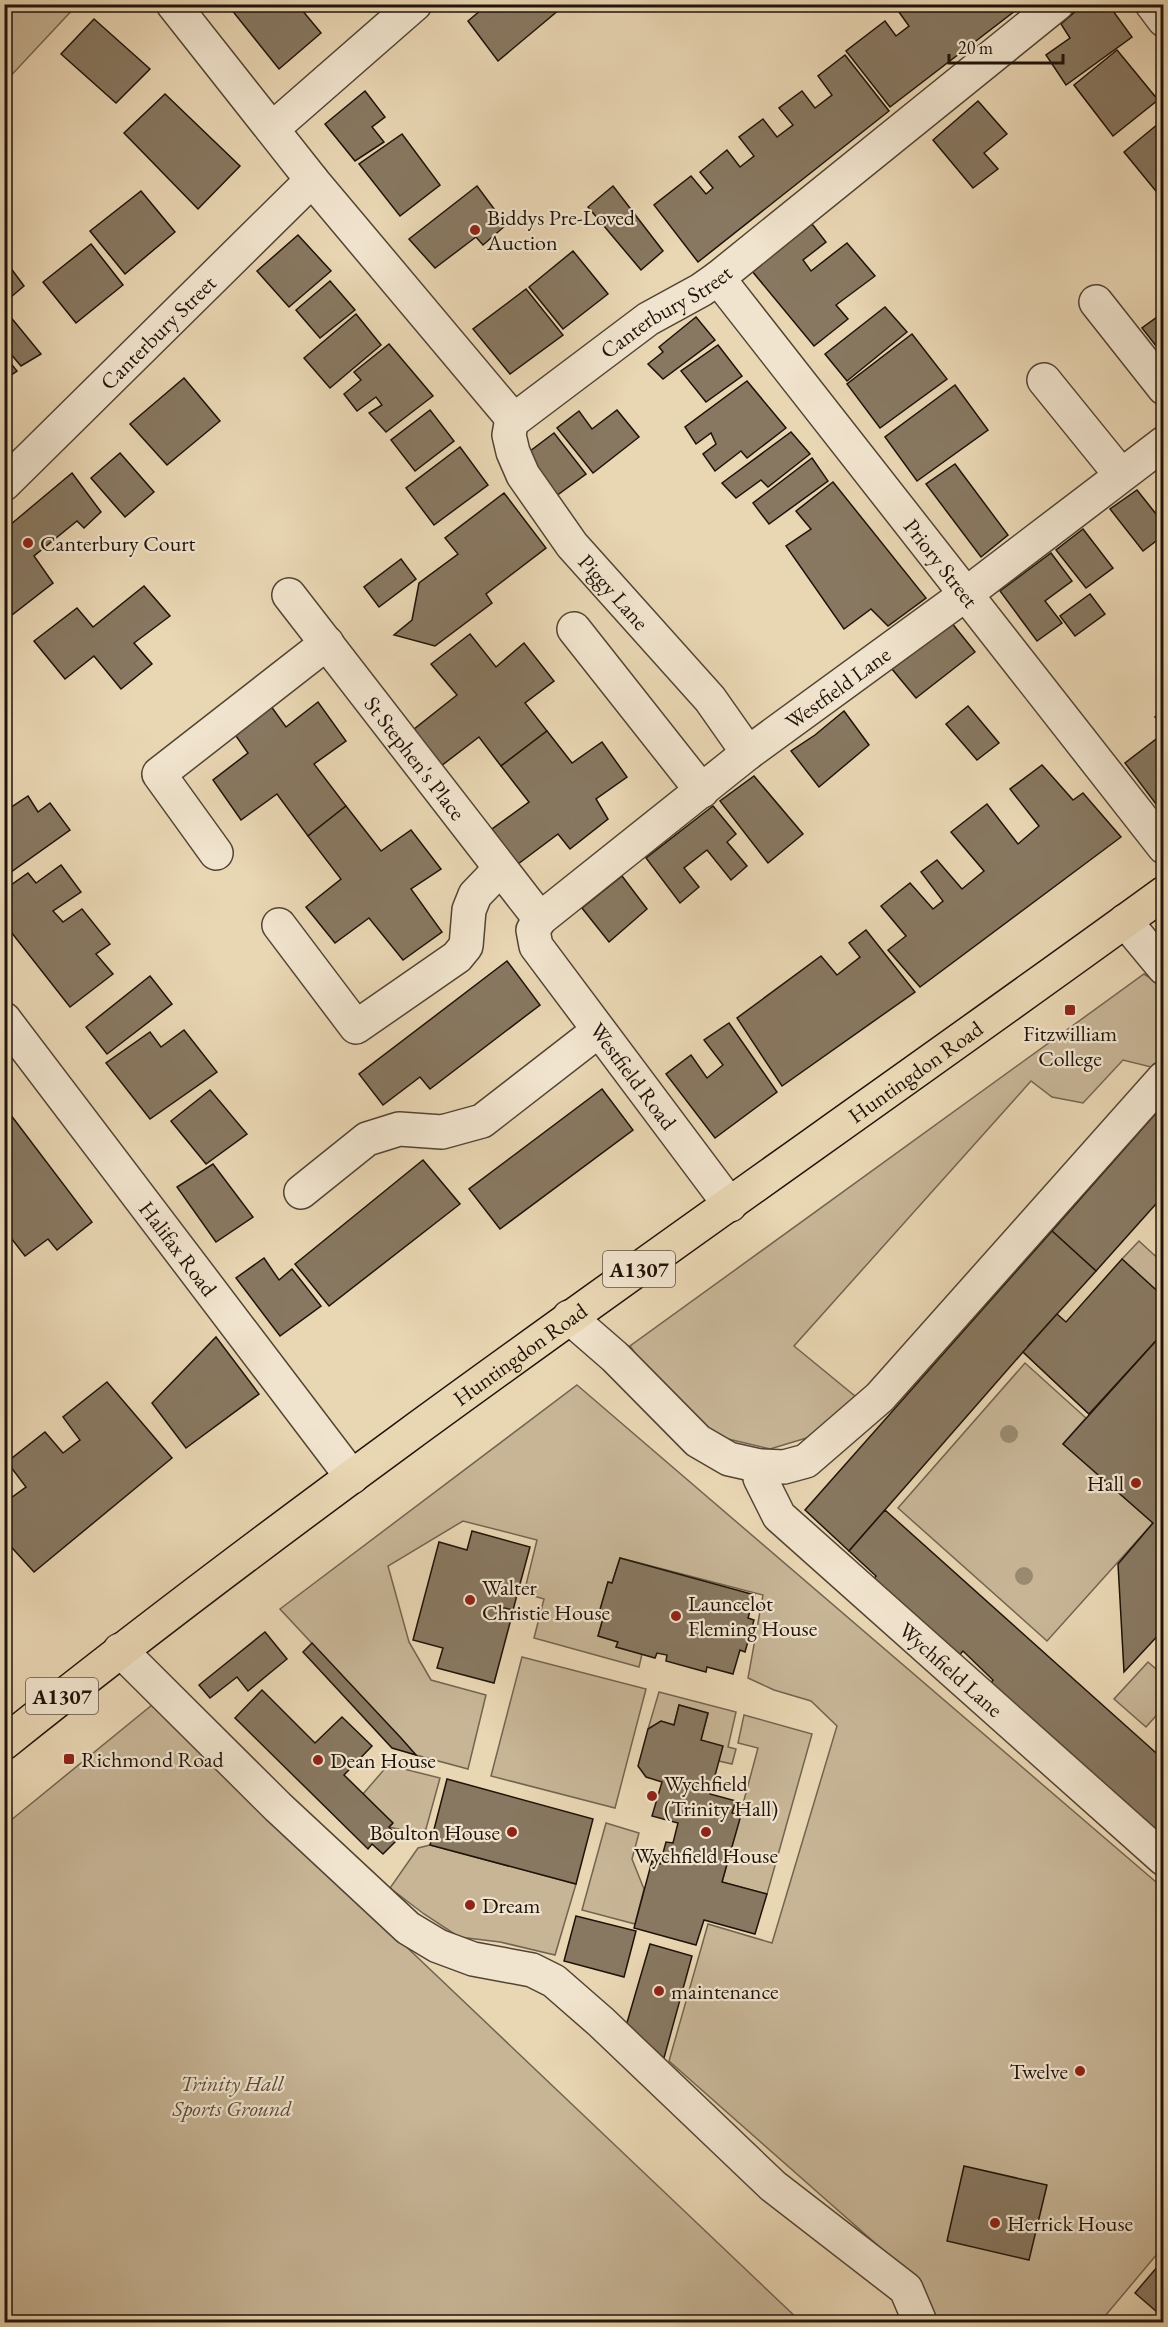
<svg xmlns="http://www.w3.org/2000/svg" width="1168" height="2327" font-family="'EB Garamond',serif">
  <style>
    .green { fill: #c7b596; stroke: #736450; stroke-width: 1.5 }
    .building { fill: #887861; stroke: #1f1309; stroke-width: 1.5 }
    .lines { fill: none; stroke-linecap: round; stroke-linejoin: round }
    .minor-casing { stroke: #524434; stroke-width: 36 }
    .major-casing { stroke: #1f1309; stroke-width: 36 }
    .minor { stroke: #f1e4ce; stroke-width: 33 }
    .major { stroke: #e9d6b3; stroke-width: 33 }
    .tree { fill: #9a8a70 }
    .poi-dot { fill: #8f2418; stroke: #f1e4ce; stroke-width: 2 }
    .labels { text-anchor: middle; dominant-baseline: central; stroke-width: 4.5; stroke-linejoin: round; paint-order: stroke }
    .shield { fill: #f1e4ce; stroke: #5e5244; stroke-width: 1.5 }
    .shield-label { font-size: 21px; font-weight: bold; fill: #1f1309 }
    .poi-label { font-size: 22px; fill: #1f1309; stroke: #f1e4ce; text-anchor: start }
    .street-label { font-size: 22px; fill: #1f1309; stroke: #f1e4ce }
    .park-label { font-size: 22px; font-style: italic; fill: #5a4c3a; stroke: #f1e4ce }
  </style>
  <rect width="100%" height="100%" fill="#e9d6b3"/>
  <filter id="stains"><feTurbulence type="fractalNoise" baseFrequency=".00333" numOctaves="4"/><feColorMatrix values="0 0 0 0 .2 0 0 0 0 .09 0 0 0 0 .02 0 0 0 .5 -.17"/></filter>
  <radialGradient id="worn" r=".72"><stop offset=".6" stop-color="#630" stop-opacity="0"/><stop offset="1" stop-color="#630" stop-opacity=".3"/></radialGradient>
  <g class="green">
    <path d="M5,4L77,5L5,82L4,5Z"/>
    <path d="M1144,974L1163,986V1062L1159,1069L1123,1060L1083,1103L1052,1097L1031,1081L794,1346L861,1401L813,1436L770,1449L724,1438L697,1420L653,1379L630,1346Z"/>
    <path d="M1139,1241L1163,1263V1297L1122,1259Z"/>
    <path d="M1025,1363L1086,1418L1063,1444L1153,1523L1047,1641L898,1508Z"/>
    <path d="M577,1385L1163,1888V2247L1100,2322H930L892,2258L669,2061L708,1924L772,1943L837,1726L811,1701L774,1690L748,1678L763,1595L620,1558L612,1583L608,1582L599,1613L604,1615L598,1636L618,1642L616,1647L642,1654L639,1667L534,1638L544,1599L524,1593L537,1540L463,1521L388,1566L409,1642L431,1680L486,1695L468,1769L416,1755L280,1609Z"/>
    <path d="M522,1657L646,1689L615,1808L491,1776Z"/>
    <path d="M1148,1662L1163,1675L1164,1707L1146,1727L1114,1699Z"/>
    <path d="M659,1692L736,1712L728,1747L736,1749L732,1764L719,1761L701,1740L708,1713L679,1705L674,1725L661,1721L648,1729Z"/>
    <path d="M152,1705L801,2322H5V1825Z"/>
    <path d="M744,1715L812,1734L767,1894L722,1882L758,1748L738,1743Z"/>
    <path d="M388,1765L440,1778L426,1829L416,1833L389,1827L392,1824L363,1794Z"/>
    <path d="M606,1823L639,1833L632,1859L644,1889L635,1924L582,1910Z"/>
    <path d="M430,1845L576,1884L555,1955L500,1942L459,1937L424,1914L390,1888L418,1848Z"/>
  </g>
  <g class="building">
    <path d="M227,4H297L321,33L279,69Z"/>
    <path d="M488,4H566L498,61L468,21Z"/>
    <path d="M908,4H1024L890,107L846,51L885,21L896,36L909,26L899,12Z"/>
    <path d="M1084,4H1108L1132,37L1066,85L1046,55L1070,38L1061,24Z"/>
    <path d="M94,19L150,69L116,103L61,54Z"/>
    <path d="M1117,50L1158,100L1113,136L1074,85Z"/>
    <path d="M845,55L889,111L698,262L654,205L691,176L706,194L713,188L700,172L727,150L740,167L754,156L739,137L763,119L777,137L793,125L779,108L802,91L815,108L832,95L818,76Z"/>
    <path d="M365,91L385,117L372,127L384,142L355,161L325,124Z"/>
    <path d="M165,94L240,166L198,209L124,133Z"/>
    <path d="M978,101L1007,134L984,153L998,169L973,188L933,140Z"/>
    <path d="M1164,119V201L1124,152Z"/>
    <path d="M402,134L440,185L400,216L359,164Z"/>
    <path d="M477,186L506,225L483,245L476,237L435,268L409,239Z"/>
    <path d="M613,186L663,251L641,270L588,207Z"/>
    <path d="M141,191L175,232L125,274L90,231Z"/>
    <path d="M812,224L826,242L803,260L811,271L847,243L875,276L836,305L848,319L814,346L752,271Z"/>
    <path d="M298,235L331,271L289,307L257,271Z"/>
    <path d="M91,244L123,285L76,323L43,282Z"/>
    <path d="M573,251L608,294L563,329L529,287Z"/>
    <path d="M4,259L24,286L4,303Z"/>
    <path d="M330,281L355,310L320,338L296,310Z"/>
    <path d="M526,289L563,335L510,374L473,329Z"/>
    <path d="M885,307L907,332L847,381L825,354Z"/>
    <path d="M4,309L41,354L21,366L4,346Z"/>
    <path d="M1164,312V356L1142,328Z"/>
    <path d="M356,314L381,345L330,388L304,358Z"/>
    <path d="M696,317L715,340L663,379L648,364L663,352L659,347Z"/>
    <path d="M912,334L947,379L880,428L847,384Z"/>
    <path d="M389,344L433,396L386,432L369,413L382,405L376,397L357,411L344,394L361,380L354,372Z"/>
    <path d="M718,345L742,376L706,402L681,371Z"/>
    <path d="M4,355L17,371L4,380Z"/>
    <path d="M184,378L220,421L167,465L130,424Z"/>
    <path d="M747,381L786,428L747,458L741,451L715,471L703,454L716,444L711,433L696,444L685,427Z"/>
    <path d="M955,385L988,430L917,481L885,437Z"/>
    <path d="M430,410L454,441L415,471L391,440Z"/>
    <path d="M617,410L639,437L593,473L557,428L579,411L592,429Z"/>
    <path d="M791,432L810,454L768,487L761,480L736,498L722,483Z"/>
    <path d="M554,433L586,474L552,499L521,458Z"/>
    <path d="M460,447L488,485L434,525L406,488Z"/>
    <path d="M120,453L154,492L125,517L91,478Z"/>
    <path d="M812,458L828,481L769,524L753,503Z"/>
    <path d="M955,464L1008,535L981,557L926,484Z"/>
    <path d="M72,473L101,512L84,528L77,521L34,556L53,583L12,615L4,606V530Z"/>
    <path d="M833,482L926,598L888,626L871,609L844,629L786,546L811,529L796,511Z"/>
    <path d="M1137,490L1164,524V535L1143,551L1110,509Z"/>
    <path d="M504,493L546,548L486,594L492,603L435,646L394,635L412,620L419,583L458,554L445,538Z"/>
    <path d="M1083,529L1113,568L1086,588L1056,550Z"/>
    <path d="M1051,553L1072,581L1045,601L1062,623L1037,641L1000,591Z"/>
    <path d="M401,559L416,579L379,607L364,587Z"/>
    <path d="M144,586L170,616L134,643L152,664L121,689L94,656L65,679L34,641L77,608L93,627Z"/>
    <path d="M1090,594L1105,614L1075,636L1060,616Z"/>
    <path d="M951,622L975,652L916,698L892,669Z"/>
    <path d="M470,634L496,667L524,643L554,681L525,703L547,731L501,766L479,737L441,766L413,730L457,695L431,664Z"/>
    <path d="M265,698L286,727L318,702L346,741L314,764L346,806L308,836L277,794L241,820L213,780L248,753L229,726Z"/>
    <path d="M968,706L999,743L977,760L946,724Z"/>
    <path d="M844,711L869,745L819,787L791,751L815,735Z"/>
    <path d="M1164,711V727L1155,717Z"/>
    <path d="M547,731L572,763L602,742L627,777L596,799L608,819L570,849L558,834L518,864L492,829L529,802L501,766Z"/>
    <path d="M1164,733V799L1156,804L1125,763Z"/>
    <path d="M1042,765L1073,800L1083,793L1121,837L920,987L888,950L906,936L881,906L910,883L933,909L943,901L921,872L937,860L962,889L984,871L951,832L987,804L1018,844L1039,826L1010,789Z"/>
    <path d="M754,776L803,834L768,863L720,801Z"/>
    <path d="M28,796L38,812L50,803L70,830L4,877V812Z"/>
    <path d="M346,806L381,851L411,830L441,869L411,889L442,932L403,960L369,918L335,943L306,907L341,879L308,836Z"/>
    <path d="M713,806L736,834L727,842L747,866L731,880L707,850L684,868L699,887L680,903L646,858Z"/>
    <path d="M61,865L81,892L53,911L63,922L82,909L110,944L96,954L113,974L70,1007L4,923V890L28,873L36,883Z"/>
    <path d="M622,876L647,909L609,942L582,908Z"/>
    <path d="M866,930L915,992L782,1086L737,1018L821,956L837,975L860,957L849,943Z"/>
    <path d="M507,961L540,1005L430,1089L420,1077L383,1105L359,1074Z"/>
    <path d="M150,976L172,1004L107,1054L86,1027Z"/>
    <path d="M729,1023L777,1092L715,1138L666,1074L691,1055L707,1078L723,1065L704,1040Z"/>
    <path d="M184,1030L217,1072L150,1119L106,1063L150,1032L161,1047Z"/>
    <path d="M602,1089L633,1130L500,1229L469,1189Z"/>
    <path d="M210,1090L247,1134L206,1164L171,1121Z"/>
    <path d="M1164,1104V1195L1096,1271L1052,1231Z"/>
    <path d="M4,1106L92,1222L57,1250L48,1239L25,1256L4,1229Z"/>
    <path d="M423,1160L460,1204L329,1306L295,1264Z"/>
    <path d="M213,1164L253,1217L216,1242L177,1187Z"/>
    <path d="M1052,1231L1096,1271L1028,1346L1095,1408L1089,1414L1023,1352L849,1551L805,1510Z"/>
    <path d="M264,1258L279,1280L292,1269L321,1306L280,1336L236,1278Z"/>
    <path d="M1122,1259L1164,1297V1332L1089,1414L1023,1352L1057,1314L1066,1322Z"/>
    <path d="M1164,1332V1629L1124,1672L1118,1564L1153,1523L1063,1444Z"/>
    <path d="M216,1337L259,1394L186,1448L152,1403Z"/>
    <path d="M107,1382L172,1458L34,1572L4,1539V1495L8,1500L26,1487L7,1462L45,1432L63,1453L80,1440L63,1417Z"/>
    <path d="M885,1510L1164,1760V1847L987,1688L993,1680L963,1651L955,1660L870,1583L876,1576L849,1551Z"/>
    <path d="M472,1531L530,1547L513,1610L504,1608L502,1617L511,1619L494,1683L437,1668L443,1648L413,1640L439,1542L467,1550Z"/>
    <path d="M620,1558L755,1595L748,1618L754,1620L745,1652L740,1650L733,1674L707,1667L706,1672L666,1661L667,1655L657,1653L655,1658L616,1647L618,1642L598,1636L604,1615L599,1613L608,1582L612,1583Z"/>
    <path d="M265,1632L287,1659L248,1691L237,1677L210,1698L199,1685Z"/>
    <path d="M312,1643L401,1738L416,1755L392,1748L303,1652Z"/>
    <path d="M262,1690L315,1743L342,1717L372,1746L344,1775L393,1823L389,1827L399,1838L383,1854L372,1844L368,1849L235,1718Z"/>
    <path d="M679,1705L708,1713L701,1740L723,1746L710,1794L736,1801L732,1813L741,1815L722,1882L767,1894L755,1934L704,1920L696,1945L634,1928L652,1861L660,1864L666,1842L673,1843L678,1823L652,1816L662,1782L646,1777L638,1766L648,1729L661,1721L674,1725Z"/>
    <path d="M447,1779L593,1819L576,1884L430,1845Z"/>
    <path d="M576,1916L636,1931L624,1977L564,1961Z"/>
    <path d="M650,1944L692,1956L664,2058L626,2026Z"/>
    <path d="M964,2166L1047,2185L1029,2260L947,2241Z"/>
    <path d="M1164,2259V2318L1135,2293Z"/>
  </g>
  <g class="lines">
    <defs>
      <g id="minor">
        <path id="s1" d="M173,4L312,180L512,418L518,417L648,319L701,290L718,278L1057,4"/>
        <path d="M1152,4L1164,20"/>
        <path d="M272,129L415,4"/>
        <path id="s2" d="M718,278L1164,847"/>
        <path d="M1096,302L1164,388"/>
        <path d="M1044,380L1121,475"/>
        <path id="s3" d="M512,418L509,435L513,452L523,475L572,545L710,699L748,753"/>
        <path id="s4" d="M4,484L312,180"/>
        <path id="s5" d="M289,595L540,919"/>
        <path d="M574,629L702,791"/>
        <path d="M216,853L159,774L327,643"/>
        <path d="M1125,921L1164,968"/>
        <path d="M279,925L356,1027L457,957L466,946L469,910L475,895L500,869"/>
        <path id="s6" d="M4,1019L352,1477"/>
        <path d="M301,1192L367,1139L399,1129L442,1132L482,1121L598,1031"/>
        <path id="s7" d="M730,1205L536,946L533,930L540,919L748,753L966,594L1164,443"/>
        <path d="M569,1317L615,1357L698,1441L729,1459L760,1466L784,1467L806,1461L880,1397L1164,1078"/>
        <path id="s8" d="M760,1466V1478L779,1516L1164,1859"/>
        <path d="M120,1650L278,1807L408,1928L438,1946L473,1959L532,1970L554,1981L601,2022L773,2186L906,2289L920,2322"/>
      </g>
      <g id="major">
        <path id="s9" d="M4,1743C379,1443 776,1175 1164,893"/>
      </g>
    </defs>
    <use href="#minor" class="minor-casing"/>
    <use href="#major" class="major-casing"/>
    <use href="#minor" class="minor"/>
    <use href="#major" class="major"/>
  </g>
  <g class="tree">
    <circle cx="1009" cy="1434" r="9"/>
    <circle cx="1024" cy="1576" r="9"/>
  </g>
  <g class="poi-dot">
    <circle cx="475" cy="230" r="6"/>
    <circle cx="28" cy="543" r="6"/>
    <rect x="1064" y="1004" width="12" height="12" rx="3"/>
    <circle cx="1136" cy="1483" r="6"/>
    <circle cx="470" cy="1600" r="6"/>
    <circle cx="676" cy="1616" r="6"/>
    <rect x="63" y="1753" width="12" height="12" rx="3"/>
    <circle cx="318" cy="1760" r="6"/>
    <circle cx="652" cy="1796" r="6"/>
    <circle cx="512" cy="1832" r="6"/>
    <circle cx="706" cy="1832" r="6"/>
    <circle cx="470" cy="1905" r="6"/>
    <circle cx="659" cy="1991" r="6"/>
    <circle cx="1080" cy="2071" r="6"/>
    <circle cx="995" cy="2223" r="6"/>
  </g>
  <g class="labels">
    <g class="shield">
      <rect x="603" y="1251" width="72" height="36" rx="4.5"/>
      <rect x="26" y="1678" width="72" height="36" rx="4.5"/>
    </g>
    <g class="shield-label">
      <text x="639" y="1269">A1307</text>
      <text x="62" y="1696">A1307</text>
    </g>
    <g class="poi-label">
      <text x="487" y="217">Biddys Pre-Loved<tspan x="487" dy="25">Auction</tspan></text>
      <text x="40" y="543">Canterbury Court</text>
      <text x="1070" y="1033" text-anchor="middle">Fitzwilliam<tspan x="1070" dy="25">College</tspan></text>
      <text x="1124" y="1483" text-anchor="end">Hall</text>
      <text x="482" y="1587">Walter<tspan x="482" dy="25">Christie House</tspan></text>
      <text x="688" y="1603">Launcelot<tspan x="688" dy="25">Fleming House</tspan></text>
      <text x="81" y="1759">Richmond Road</text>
      <text x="330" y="1760">Dean House</text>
      <text x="664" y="1783">Wychfield<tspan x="664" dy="25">(Trinity Hall)</tspan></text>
      <text x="500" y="1832" text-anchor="end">Boulton House</text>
      <text x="706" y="1855" text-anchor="middle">Wychfield House</text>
      <text x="482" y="1905">Dream</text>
      <text x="671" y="1991">maintenance</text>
      <text x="1068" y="2071" text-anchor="end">Twelve</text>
      <text x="1007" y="2223">Herrick House</text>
    </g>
    <g class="street-label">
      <text stroke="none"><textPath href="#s1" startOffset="723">Canterbury Street</textPath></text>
      <text stroke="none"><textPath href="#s4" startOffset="216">Canterbury Street</textPath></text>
      <text stroke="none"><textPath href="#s2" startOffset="362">Priory Street</textPath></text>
      <text stroke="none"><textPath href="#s3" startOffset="208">Piggy Lane</textPath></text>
      <text stroke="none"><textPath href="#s7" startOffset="730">Westfield Lane</textPath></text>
      <text stroke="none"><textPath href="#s5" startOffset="206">St Stephen's Place</textPath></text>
      <text stroke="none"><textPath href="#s9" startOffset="1132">Huntingdon Road</textPath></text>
      <text transform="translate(633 1076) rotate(53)">Westfield Road</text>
      <text stroke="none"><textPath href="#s6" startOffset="288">Halifax Road</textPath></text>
      <text stroke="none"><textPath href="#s9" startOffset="646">Huntingdon Road</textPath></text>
      <text stroke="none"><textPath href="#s8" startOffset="285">Wychfield Lane</textPath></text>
    </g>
    <g class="park-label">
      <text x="232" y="2083">Trinity Hall<tspan x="232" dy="25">Sports Ground</tspan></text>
    </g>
  </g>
  <rect width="1168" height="2327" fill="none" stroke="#e9d6b3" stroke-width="24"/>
  <rect x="6" y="6" width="1156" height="2315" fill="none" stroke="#1f1309" stroke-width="3"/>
  <rect x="12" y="12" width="1144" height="2303" fill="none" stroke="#1f1309" stroke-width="1.5"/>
  <path d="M949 54v9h114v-9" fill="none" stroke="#1f1309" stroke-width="3"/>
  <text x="958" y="54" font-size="18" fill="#1f1309" stroke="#f1e4ce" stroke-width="4.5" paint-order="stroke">20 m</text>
  <rect width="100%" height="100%" filter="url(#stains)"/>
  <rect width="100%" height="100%" fill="url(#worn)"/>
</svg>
